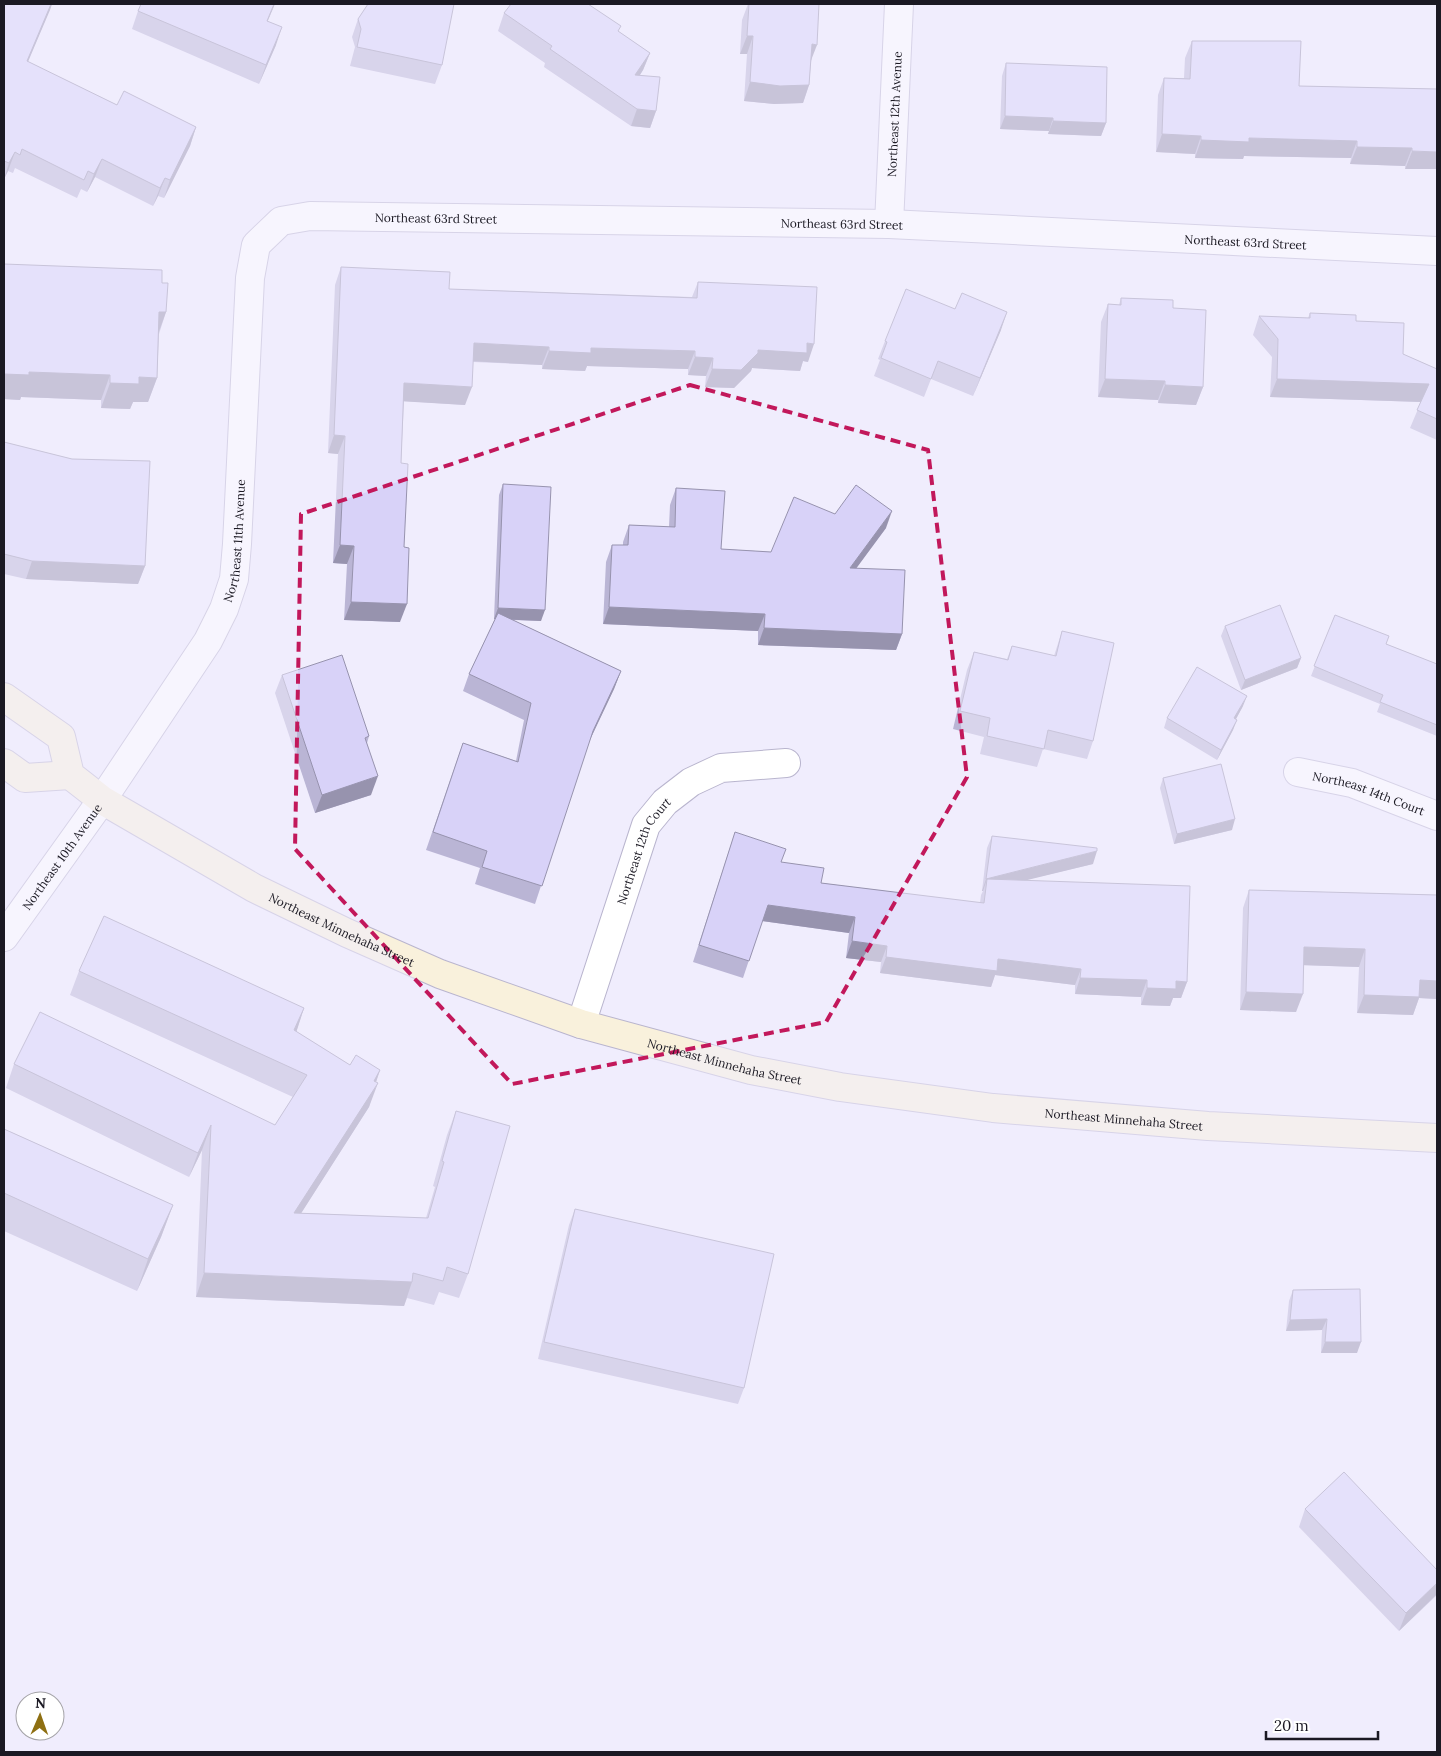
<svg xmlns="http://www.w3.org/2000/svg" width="1441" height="1756" font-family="Lora,serif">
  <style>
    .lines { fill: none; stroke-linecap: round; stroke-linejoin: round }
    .street-casing { stroke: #b9b5ce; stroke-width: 30 }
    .secondary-casing { stroke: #b9b5ce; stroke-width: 30 }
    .street { stroke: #fff; stroke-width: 28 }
    .secondary { stroke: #f9f1dc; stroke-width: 28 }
    .wall { fill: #bab5d5 }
    .shaded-wall { fill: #9793ae }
    .building { fill: #d8d2f8; stroke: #9793ae }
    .marked { fill: none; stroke: #c2185b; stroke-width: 4; stroke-dasharray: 10 6; stroke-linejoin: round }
    .labels { text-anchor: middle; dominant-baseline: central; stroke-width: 5; stroke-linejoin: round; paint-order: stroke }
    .street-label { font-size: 12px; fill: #1b1923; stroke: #fff }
  </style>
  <rect width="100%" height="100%" fill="#f0edfd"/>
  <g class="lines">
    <defs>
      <g id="street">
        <path id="s1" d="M889,224L899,4"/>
        <path id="s2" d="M1298,772L1352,783L1437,816"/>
        <path id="s3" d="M4,937L102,800L208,641L224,609L234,579L237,544L250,278L256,245L281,221L310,216L889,224L1437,251"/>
        <path id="s4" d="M581,1024L646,825L665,802L691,782L721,768L786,763"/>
      </g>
      <g id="secondary">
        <path id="s5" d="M4,697L61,737L70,775L102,800L254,888L347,933L440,974L581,1024L751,1070L840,1087L993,1108L1208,1126L1437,1138"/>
        <path d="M4,763L25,778L70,775"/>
      </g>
    </defs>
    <use href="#street" class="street-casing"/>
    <use href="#secondary" class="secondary-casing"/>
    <use href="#street" class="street"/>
    <use href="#secondary" class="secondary"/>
  </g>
  <g class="wall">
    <path d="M4,4H52L28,62L117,105L196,127L190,146L164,198L158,196L153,206L95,177L87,192L81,189L77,198L15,168L13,173L8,171L4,179Z"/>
    <path d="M748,4H819L811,62L809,85L803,103L774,104L744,101L747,54H740L742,20Z"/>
    <path d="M138,11L276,45L259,84L132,29Z"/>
    <path d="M504,13L619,32L650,53L643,70L640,75L656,111L650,128L631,126L544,67L545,63L498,31Z"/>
    <path d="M358,19L442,65L435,84L350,66L355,47L352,37Z"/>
    <path d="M1192,41L1299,86L1437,89L1405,169V166L1350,164L1351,158L1244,156L1243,159L1195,158V154L1156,152L1158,95L1164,78H1184L1185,58Z"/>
    <path d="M1006,63L1106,123L1101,136L1048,134L1049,131L1000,129L1002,76Z"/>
    <path d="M4,264L162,283L166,312L159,334L157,378L148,402H133L130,409L101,408V400L21,397L20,400L4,399Z"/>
    <path d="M341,267L449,289L692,297L698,282L808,362L803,361L800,371L752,368L751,371L734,388L705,387L706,376L688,375V369L587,366L585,371L542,369V365L473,362L465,405L404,401L401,463L400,622L344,620L347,564L333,563L338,454L328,453L335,285Z"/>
    <path d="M1121,298L1173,308L1203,387L1196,405L1158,403V400L1098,397L1101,322L1108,304L1119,305Z"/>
    <path d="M1310,313L1356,321L1403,354L1437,369V440L1410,428L1421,402L1270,397L1272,357L1253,335L1259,316L1308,318Z"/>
    <path d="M1001,330L973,396L931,379L924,397L874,376L880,360L878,359L885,341Z"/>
    <path d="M4,442L145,566L138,584L26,579L4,574Z"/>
    <path d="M503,484L541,621L513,620L621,671L614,689L588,744L535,904L475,884L480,868L426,850L463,743L516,761L524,720L463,691L469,674L495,619H494L499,495Z"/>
    <path d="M676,488L721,549L771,552L835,514L886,528L856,568L902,634L896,650L758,645V631L603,624L606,562L612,545H623V542L629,525L669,527L670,505Z"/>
    <path d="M1335,615L1386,644L1437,664V736L1377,712L1380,704L1311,676Z"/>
    <path d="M1225,626L1301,658L1297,668L1241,690L1221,636Z"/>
    <path d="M1062,631L1093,741L1087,759L1043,749L1037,767L980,754L984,737L953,729L967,670L974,652L1007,659L1012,646L1054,656Z"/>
    <path d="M282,675L369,736L367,743L371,795L315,813L275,693Z"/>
    <path d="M1243,706L1236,719L1233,730L1217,760L1164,728L1167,718Z"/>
    <path d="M1163,778L1232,830L1174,844L1160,788Z"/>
    <path d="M735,832L781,862L821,883L980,903L981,895L983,891H982L987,848L992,836L1093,864L1025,880L1187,982L1181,998H1173L1170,1006L1141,1005V997L1075,994V985L995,975L991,987L880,973L881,962L846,958L849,933L762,921L743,978L693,962Z"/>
    <path d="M1249,890L1437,895V999L1419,998L1413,1015L1357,1013L1359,967L1304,965L1296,1012L1240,1010L1243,908Z"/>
    <path d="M79,971L304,1008L296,1032L350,1065L380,1070L376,1082L369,1107L301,1213L426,1218L435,1187L433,1186L447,1135L456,1111L468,1274L459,1298L439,1292L434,1305L407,1298L404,1306L196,1297L202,1150L189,1177L6,1088L14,1064L275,1125L293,1097L70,995Z"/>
    <path d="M4,1129L173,1205L161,1237L137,1291L4,1231Z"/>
    <path d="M575,1209L744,1388L738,1404L538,1359L569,1225Z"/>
    <path d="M1360,1289L1357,1353H1321L1322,1330L1286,1331L1289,1301L1293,1290Z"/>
    <path d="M1305,1509L1437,1595L1399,1631L1299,1527Z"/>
  </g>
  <g class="shaded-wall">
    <path d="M51,4H52L50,10L20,80L27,61Z"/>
    <path d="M274,4H275L260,39L267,21Z"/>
    <path d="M282,27L276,45L259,84L266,65Z"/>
    <path d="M747,36H753L747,54H740Z"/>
    <path d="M812,44L817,45L810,63Z"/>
    <path d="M650,53L643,70L629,92L635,75Z"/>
    <path d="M750,82L809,85L803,103L774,104L744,101Z"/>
    <path d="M637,109L656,111L650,128L631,126Z"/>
    <path d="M1005,116L1053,118L1049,131L1000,129Z"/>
    <path d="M1053,121L1106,123L1101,136L1048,134Z"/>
    <path d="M196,127L190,146L164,198L170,180Z"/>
    <path d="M1162,134L1201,136L1195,154L1156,152Z"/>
    <path d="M1249,138L1357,141L1351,158L1244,156L1243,159L1195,158L1201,140Z"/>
    <path d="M1357,147L1412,148L1405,166L1350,164Z"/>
    <path d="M1412,151L1437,152V169H1405Z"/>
    <path d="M15,152L8,171L4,179L9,163Z"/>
    <path d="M102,159L95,177L87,192L94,174Z"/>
    <path d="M165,178L158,196L153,206L160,188Z"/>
    <path d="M159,312H166L157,337Z"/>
    <path d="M1007,312L1001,330L973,396L980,378Z"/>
    <path d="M474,343L549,347L542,365L468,361Z"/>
    <path d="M807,343L814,344L808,362L803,361L800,371L752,368L751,371L734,388L705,387L712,369L758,350Z"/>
    <path d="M591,348L695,351L688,369L587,366L585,371L542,369L549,351Z"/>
    <path d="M695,357L713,358L706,376L688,375Z"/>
    <path d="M29,372L110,375L101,400L21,397L20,400L4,399V374Z"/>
    <path d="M139,377L157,378L148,402H133L130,409L101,408L110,383Z"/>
    <path d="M1105,379L1165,381L1158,400L1098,397Z"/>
    <path d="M1277,379L1429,384L1422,402L1270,397Z"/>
    <path d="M404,383L472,387L465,405L398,401Z"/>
    <path d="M1165,385L1203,387L1196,405L1158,403Z"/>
    <path d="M334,435L345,436L338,454L328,453Z"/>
    <path d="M892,511L886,528L844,585L850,568Z"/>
    <path d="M340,545L354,546L347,564L333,563Z"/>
    <path d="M32,561L145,566L138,584L26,579Z"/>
    <path d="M351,602L407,604L400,622L344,620Z"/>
    <path d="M609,607L765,614L758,631L603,624Z"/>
    <path d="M498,608L545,610L541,621L494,619Z"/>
    <path d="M764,628L902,634L896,650L758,645Z"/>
    <path d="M1301,658L1297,668L1241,690L1245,680Z"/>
    <path d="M621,671L614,689L586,748L593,731Z"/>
    <path d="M1247,696L1243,706L1231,728L1234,718Z"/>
    <path d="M1237,720L1233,730L1217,760L1221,750Z"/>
    <path d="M378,776L371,795L315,813L322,795Z"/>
    <path d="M1235,819L1232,830L1174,844L1177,834Z"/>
    <path d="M1097,851L1093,864L986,890L987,879L983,891H982L986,879Z"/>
    <path d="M768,905L855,917L849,933L762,921Z"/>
    <path d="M852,941L887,946L881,962L846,958Z"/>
    <path d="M1304,947L1365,949L1359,967L1298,965Z"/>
    <path d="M886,957L998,959L1081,969L1075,985L995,975L991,987L880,973Z"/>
    <path d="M1080,978L1147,980L1141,997L1075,994Z"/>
    <path d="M1420,980L1437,981V999L1419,998L1413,1015L1357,1013L1364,995Z"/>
    <path d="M1176,981L1187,982L1181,998H1173L1170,1006L1141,1005L1147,988Z"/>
    <path d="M1246,992L1303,994L1296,1012L1240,1010Z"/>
    <path d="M304,1008L296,1033L294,1030Z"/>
    <path d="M380,1070L373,1091L378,1083L369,1107L286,1237L294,1213Z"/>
    <path d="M211,1125L202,1150L189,1177L198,1153Z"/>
    <path d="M173,1205L161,1237L137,1291L148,1259Z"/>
    <path d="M204,1273L412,1282L404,1306L196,1297Z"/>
    <path d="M1327,1319L1322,1330L1286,1331L1290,1320Z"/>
    <path d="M1325,1342H1361L1357,1353H1321Z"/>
    <path d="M1437,1583V1594L1399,1631L1406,1613Z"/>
  </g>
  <g class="building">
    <path d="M4,4H51L27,61L117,105L124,91L196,127L170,180L165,178L160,188L102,159L94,174L88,171L84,180L22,149L20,155L15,152L9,163L4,161Z"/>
    <path d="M141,4H274L267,21L282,27L266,65L138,11Z"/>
    <path d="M368,4H454L442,65L357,47L361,29L358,19Z"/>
    <path d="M511,4H588L621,26L618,31L650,53L635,75L660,77L656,111L637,109L550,49L552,46L504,13Z"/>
    <path d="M749,4H819L817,45L812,44L809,85L780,86L750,82L753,36H747Z"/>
    <path d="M1192,41H1301L1299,86L1437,89V152L1412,151V148L1357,147V141L1249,138V142L1201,140V136L1162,134L1164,78L1190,79Z"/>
    <path d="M1006,63L1107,67L1106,123L1053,121V118L1005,116Z"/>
    <path d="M4,264L162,270V283H168L166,312H159L157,378L139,377V384L110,383V375L29,372V375L4,374Z"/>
    <path d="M341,267L450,272L449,289L697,298L698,282L817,287L814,344L807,343V353L758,350V353L741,370L712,369L713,358L695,357V351L591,348V353L549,351V347L474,343L472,387L404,383L401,463L408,464L404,547L409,548L407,604L351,602L354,546L340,545L345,436L334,435Z"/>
    <path d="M906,289L955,309L962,293L1007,312L980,378L938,361L931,379L881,358L887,342L885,341Z"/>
    <path d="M1121,298L1173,300V308L1206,310L1203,387L1165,385V381L1105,379L1108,304L1121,305Z"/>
    <path d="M1310,313L1356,315V321L1404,323L1403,354L1437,369V419L1417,410L1429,384L1277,379L1278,339L1259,316L1310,318Z"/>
    <path d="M4,442L72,459L150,461L145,566L32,561L4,554Z"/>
    <path d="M503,484L551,487L545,610L498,608Z"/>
    <path d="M856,485L892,511L850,568L905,570L902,634L764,628L765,614L609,607L612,545H628L629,525L675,527L676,488L725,491L721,549L771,552L794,497L835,514Z"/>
    <path d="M1280,605L1301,658L1245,680L1225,626Z"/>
    <path d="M498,613L621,671L593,731L542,886L482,867L487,851L433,832L463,743L518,762L531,703L469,674Z"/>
    <path d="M1335,615L1389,636L1386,644L1437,664V725L1380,702L1383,695L1314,666Z"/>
    <path d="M1062,631L1114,643L1093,741L1048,730L1044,749L987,736L990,718L960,711L974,652L1008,660L1012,646L1056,656Z"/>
    <path d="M342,655L369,736L365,738L378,776L322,795L282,675Z"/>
    <path d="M1197,667L1247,696L1234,718L1237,720L1221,750L1167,718Z"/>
    <path d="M1221,764L1235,819L1177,834L1163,778Z"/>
    <path d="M735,832L786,849L781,862L824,868L821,883L984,903L987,879L1190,886L1187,982L1176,981V989L1147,988V980L1080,978L1081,969L998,959L997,971L886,957L887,946L852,941L855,917L768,905L749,961L699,945Z"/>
    <path d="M992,836L1097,848V851L986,879Z"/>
    <path d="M1249,890L1437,895V981L1420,980L1419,997L1364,995L1365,949L1304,947L1303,994L1246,992Z"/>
    <path d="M104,916L304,1008L294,1030L350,1065L356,1055L380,1070L374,1081L378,1083L294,1213L428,1218L444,1162L442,1161L456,1111L510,1126L468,1274L447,1267L443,1281L413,1273L412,1282L204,1273L211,1125L198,1153L14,1064L40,1012L275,1125L307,1075L79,971Z"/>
    <path d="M4,1129L173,1205L148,1259L4,1193Z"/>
    <path d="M575,1209L774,1254L744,1388L544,1342Z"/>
    <path d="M1360,1289L1361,1342H1325L1327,1319L1290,1320L1293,1290Z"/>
    <path d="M1344,1472L1437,1570V1583L1406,1613L1305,1509Z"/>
  </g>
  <path d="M0 0H1441V1756H0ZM690,385L928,450L967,777L826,1022L512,1084L295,849L301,514Z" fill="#f0edfd" fill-opacity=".55" fill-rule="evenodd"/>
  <path class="marked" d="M690,385L928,450L967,777L826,1022L512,1084L295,849L301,514Z"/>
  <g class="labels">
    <g class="street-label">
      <text stroke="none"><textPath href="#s1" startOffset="110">Northeast 12th Avenue</textPath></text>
      <text stroke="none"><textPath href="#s3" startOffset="952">Northeast 63rd Street</textPath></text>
      <text stroke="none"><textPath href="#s3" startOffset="1358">Northeast 63rd Street</textPath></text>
      <text stroke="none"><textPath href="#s3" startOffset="1762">Northeast 63rd Street</textPath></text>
      <text stroke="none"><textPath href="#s3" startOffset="465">Northeast 11th Avenue</textPath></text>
      <text stroke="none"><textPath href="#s2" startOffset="74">Northeast 14th Court</textPath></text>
      <text stroke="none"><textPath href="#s4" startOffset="185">Northeast 12th Court</textPath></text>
      <text stroke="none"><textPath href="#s3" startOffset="99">Northeast 10th Avenue</textPath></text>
      <text stroke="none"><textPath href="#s5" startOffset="422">Northeast Minnehaha Street</textPath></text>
      <text stroke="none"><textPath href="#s5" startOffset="828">Northeast Minnehaha Street</textPath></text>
      <text stroke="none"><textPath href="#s5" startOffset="1232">Northeast Minnehaha Street</textPath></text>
    </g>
  </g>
  <rect width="1441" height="1756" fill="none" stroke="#1b1923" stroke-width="10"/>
  <g transform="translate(40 1716) rotate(2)"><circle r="24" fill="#ffffff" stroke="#a4a3a7"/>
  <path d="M0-4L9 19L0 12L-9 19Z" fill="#8e6f12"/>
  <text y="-8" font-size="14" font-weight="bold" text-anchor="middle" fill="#1b1923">N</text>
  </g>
  <path d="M1266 1731v8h112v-8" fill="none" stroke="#1b1923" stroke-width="2.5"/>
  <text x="1274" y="1731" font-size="15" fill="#1b1923" stroke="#ffffff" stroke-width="4" paint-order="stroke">20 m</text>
</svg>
